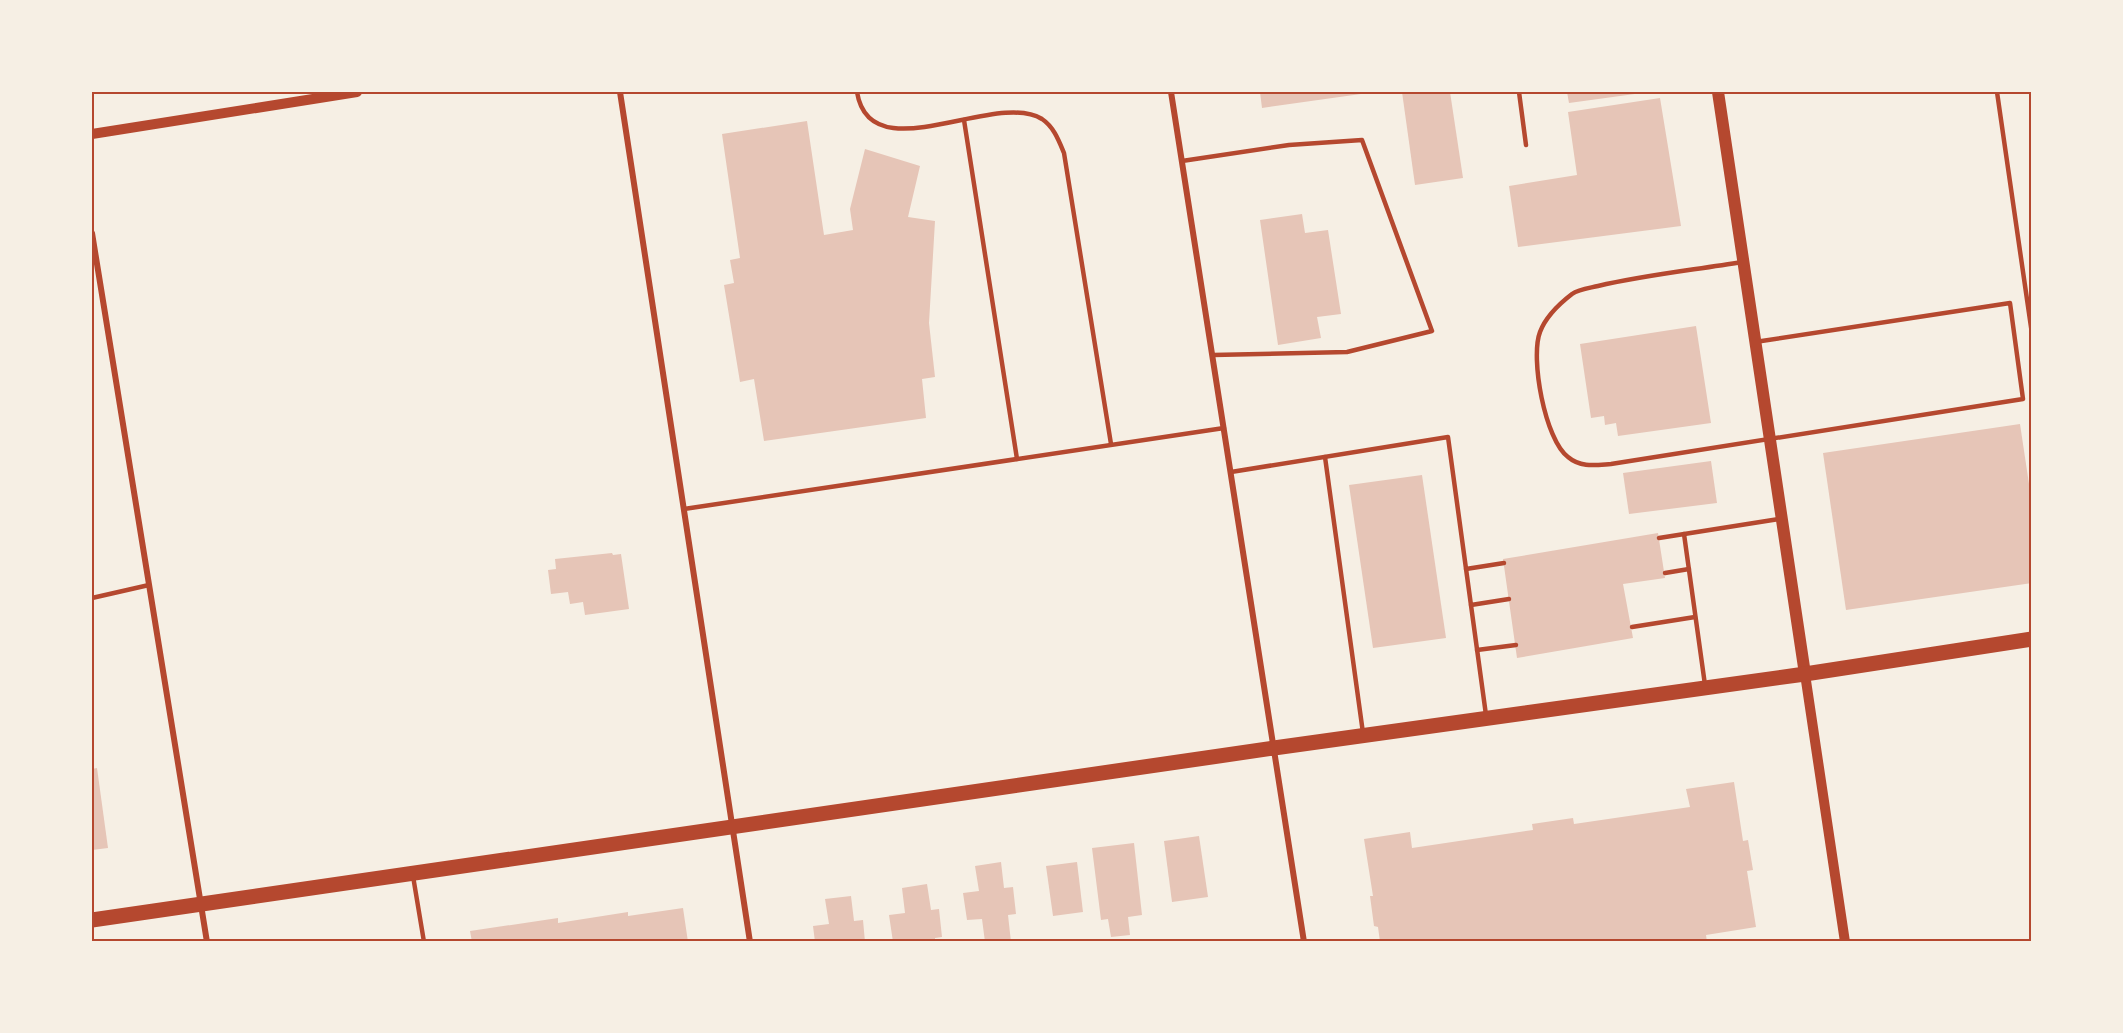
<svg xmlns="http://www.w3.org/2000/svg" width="2123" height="1033" font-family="'PT Sans',sans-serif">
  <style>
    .building { fill: #e6c5b7 }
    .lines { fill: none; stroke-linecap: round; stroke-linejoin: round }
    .service { stroke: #b5482f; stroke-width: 4.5 }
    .minor { stroke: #b5482f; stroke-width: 6 }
    .tertiary { stroke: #b5482f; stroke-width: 10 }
    .secondary { stroke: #b5482f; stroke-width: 12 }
    .primary { stroke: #b5482f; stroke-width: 15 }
    .neatline { fill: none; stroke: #b5482f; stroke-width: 2 }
  </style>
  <rect width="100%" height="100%" fill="#f6efe4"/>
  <g class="building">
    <path d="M1260,92H1368V93L1262,108Z"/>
    <path d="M1402,92H1450L1463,178L1415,185Z"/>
    <path d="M1567,92H1642V93L1569,103Z"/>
    <path d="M1660,98L1681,226L1518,247L1509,186L1577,175L1568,112Z"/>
    <path d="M807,121L824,235L853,230L850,209L865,149L920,166L908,217L935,221L929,323L935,377L922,379L926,418L764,441L754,379L740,382L724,285L734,283L730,260L740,258L722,134Z"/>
    <path d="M1302,214L1305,233L1328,230L1341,314L1317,317L1321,338L1278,345L1260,220Z"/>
    <path d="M1696,326L1711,423L1618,436L1616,423L1605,425L1604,416L1591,418L1580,344Z"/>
    <path d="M2020,424L2032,504V583L1846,610L1823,453Z"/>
    <path d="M1711,461L1717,503L1629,514L1623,473Z"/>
    <path d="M1422,475L1446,638L1373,648L1349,485Z"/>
    <path d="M1658,533L1665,578L1623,584L1633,638L1517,658L1503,559Z"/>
    <path d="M612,553L613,555L621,554L629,609L585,615L583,602L570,604L568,592L551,594L548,570L556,569L555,559Z"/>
    <path d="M97,768L108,848L92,850V769Z"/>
    <path d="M1734,782L1743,841L1748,840L1753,870L1747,871L1756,927L1706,935L1707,942H1380L1378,927L1374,926L1370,896H1373L1364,839L1410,832L1412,848L1533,830L1532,824L1573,818L1574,824L1690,807L1686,789Z"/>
    <path d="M1199,836L1208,897L1172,902L1164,841Z"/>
    <path d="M1134,843L1142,915L1128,917L1130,935L1111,937L1108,919L1101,920L1092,848Z"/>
    <path d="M1001,862L1004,888L1013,887L1016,914L1008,915L1011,942H985L982,919L967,920L963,893L979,891L975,866Z"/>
    <path d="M1077,862L1083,912L1053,916L1046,866Z"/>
    <path d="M927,884L931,910L939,909L942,937L935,938V942H893L889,915L905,913L902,888Z"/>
    <path d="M851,896L854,921L863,920L865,942H815L813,926L829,924L825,899Z"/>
    <path d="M683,908L688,942H472L470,931L558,918V923L628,912V916Z"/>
  </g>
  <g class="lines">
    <g class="service">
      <path d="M857,92C870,173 995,90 1042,119C1054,127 1059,141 1064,153L1111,444"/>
      <path d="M1519,92L1526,145"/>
      <path d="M1997,92L2032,334"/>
      <path d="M964,120L1017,459"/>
      <path d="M1182,161L1289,145L1362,140L1432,331L1347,352L1213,355"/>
      <path d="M1742,262C1694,270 1645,275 1598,286C1590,288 1579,289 1572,294C1559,304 1546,316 1540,332C1530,358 1545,440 1568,457C1581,468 1596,465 1611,464L2023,399L2010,303L1755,342"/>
      <path d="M1325,457L1363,733"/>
      <path d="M1231,472L1448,437L1486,715"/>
      <path d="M684,509L1224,428"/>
      <path d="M1684,534L1705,685"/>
      <path d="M1659,538L1779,519"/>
      <path d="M1466,569L1504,563"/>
      <path d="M1665,573L1689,569"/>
      <path d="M92,598L149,585"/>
      <path d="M1471,605L1509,599"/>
      <path d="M1632,627L1695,617"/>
      <path d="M1477,650L1516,645"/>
      <path d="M413,876L424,942"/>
    </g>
    <g class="minor">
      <path d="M620,92L750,942"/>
      <path d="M1171,92L1304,942"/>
      <path d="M92,233L207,942"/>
    </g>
    <g class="tertiary">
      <path d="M92,134L357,92"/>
      <path d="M1805,674L1845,942"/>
    </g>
    <path class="secondary" d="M1718,92L1805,674"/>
    <path class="primary" d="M92,920L1274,748L1805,674L2032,639"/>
  </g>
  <rect width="2123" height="1033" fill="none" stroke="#f6efe4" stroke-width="186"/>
  <rect x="93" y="93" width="1937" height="847" class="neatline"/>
</svg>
